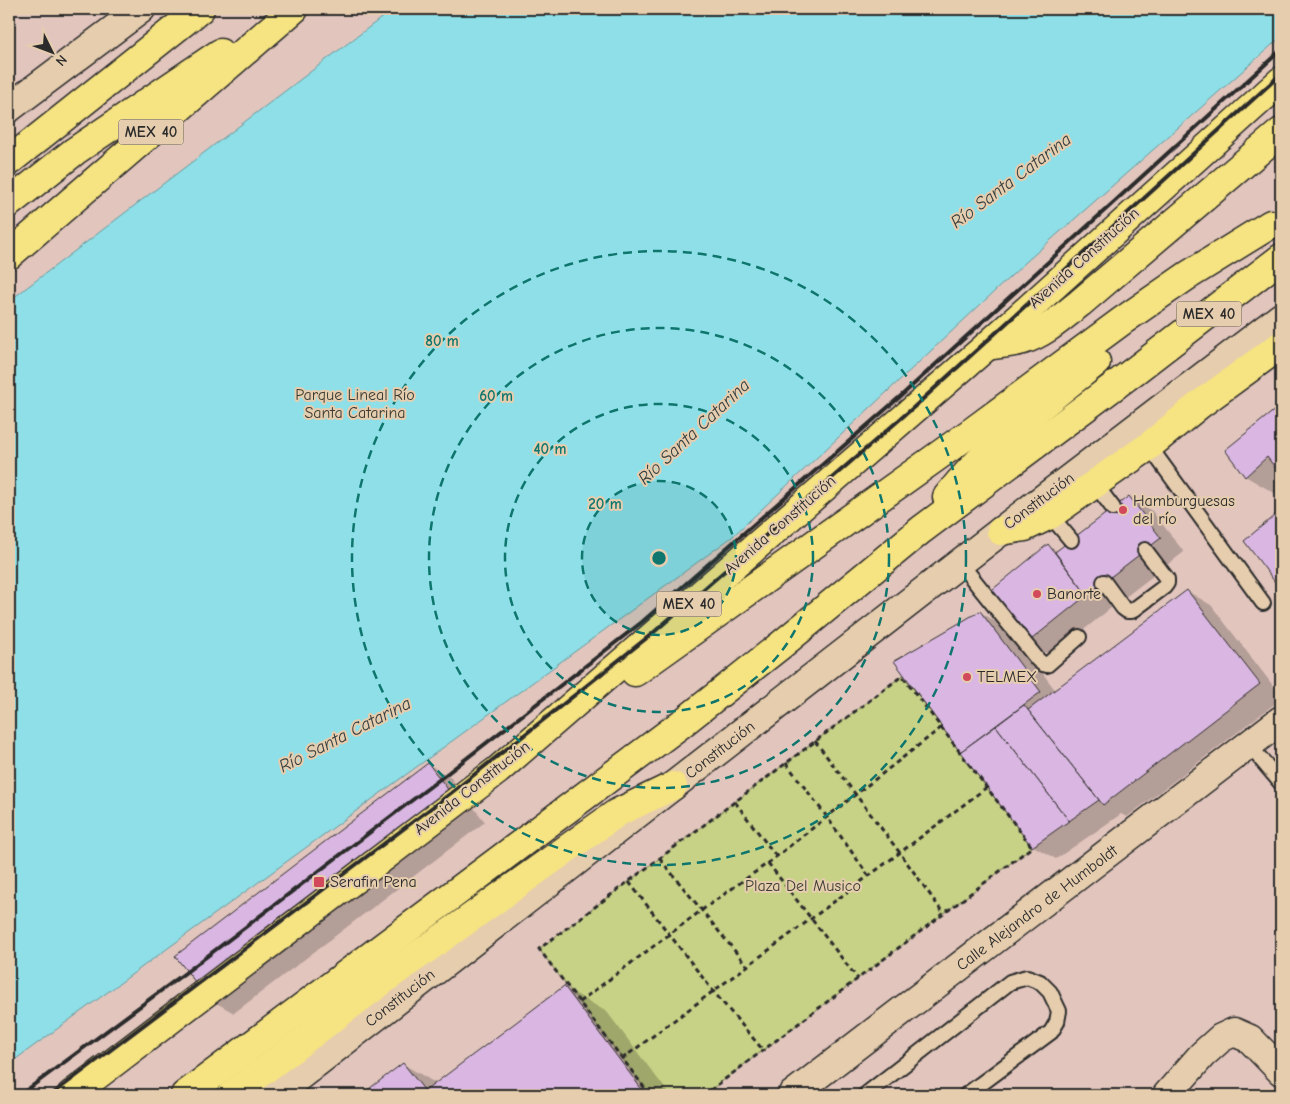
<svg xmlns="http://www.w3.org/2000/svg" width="1290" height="1104" font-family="'Comic Neue',sans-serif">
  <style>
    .green { fill: #c7d286; stroke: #797e58 }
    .water { fill: #8edfe7; stroke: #66979c }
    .shadow { fill: #0003 }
    .building { fill: #dab7e2; stroke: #2b2b2b }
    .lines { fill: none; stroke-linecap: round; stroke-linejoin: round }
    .service-casing { stroke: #2b2b2b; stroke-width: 18 }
    .minor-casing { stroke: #2b2b2b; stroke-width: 31 }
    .tertiary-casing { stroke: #2b2b2b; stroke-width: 31 }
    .primary-casing { stroke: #2b2b2b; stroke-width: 31 }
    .trunk-casing { stroke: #2b2b2b; stroke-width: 31 }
    .path { stroke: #2b2b2b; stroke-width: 3; stroke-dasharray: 5 4; stroke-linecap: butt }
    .service { stroke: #e6cdae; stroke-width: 14 }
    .minor { stroke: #e6cdae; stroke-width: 28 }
    .tertiary { stroke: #e6cdae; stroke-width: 28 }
    .primary { stroke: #f6e381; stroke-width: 28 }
    .trunk { stroke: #f6e381; stroke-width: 28 }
    .rail { stroke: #2b2b2b; stroke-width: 4 }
    .ring { fill: none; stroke: #0f766e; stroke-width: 2.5; stroke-dasharray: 9 6 }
    .poi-dot { fill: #d1495b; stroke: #e6cdae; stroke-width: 2 }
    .labels { text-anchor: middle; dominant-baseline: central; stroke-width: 4; stroke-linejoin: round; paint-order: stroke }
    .shield { fill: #e6cdae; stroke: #635c52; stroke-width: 1 }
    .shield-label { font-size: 15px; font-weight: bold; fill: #2b2b2b }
    .street-label { font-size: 16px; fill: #2b2b2b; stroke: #e6cdae }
    .park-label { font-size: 16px; fill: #3b3c34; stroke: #e6cdae }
    .poi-label { font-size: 16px; fill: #2b2b2b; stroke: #e6cdae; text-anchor: start }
    .water-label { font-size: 18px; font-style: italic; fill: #353d3e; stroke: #e6cdae }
    .centre { fill: #0f766e; stroke: #e6cdae; stroke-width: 2.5 }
    .ring-label { font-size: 15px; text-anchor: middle; font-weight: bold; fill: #0f766e; stroke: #e6cdae; stroke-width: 4; stroke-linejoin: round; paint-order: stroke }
  </style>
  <rect width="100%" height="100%" fill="#e2c6be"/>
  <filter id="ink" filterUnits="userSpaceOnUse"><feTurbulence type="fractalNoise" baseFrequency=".02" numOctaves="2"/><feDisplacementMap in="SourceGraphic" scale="10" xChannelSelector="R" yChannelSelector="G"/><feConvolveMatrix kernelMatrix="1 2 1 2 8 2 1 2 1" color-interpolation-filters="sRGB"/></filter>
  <g filter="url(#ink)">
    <path class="green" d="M903,675L1032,847L704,1095H650L539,949Z"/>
    <path class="water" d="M393,9H1281V37L1027,261L732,537L9,1064V301Z"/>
    <g class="shadow">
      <path d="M1281,407V489L1276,494L1245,476L1226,451Z"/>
      <path d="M1129,497L1152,511L1184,552L1111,608L1051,656L1028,642L1048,546L1058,551Z"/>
      <path d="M1281,513V588L1246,541Z"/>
      <path d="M1187,591L1211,605L1281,696V699L1127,817L1121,814L1056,859L1033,846L961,751L980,612L1010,630L1056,691Z"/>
      <path d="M428,764L451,778L485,822L234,1013L211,1000Z"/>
      <path d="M564,987L607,1012L670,1095H363L403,1064L437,1084Z"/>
    </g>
    <g class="building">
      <path d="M1281,405V475L1267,457L1245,477L1225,450Z"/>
      <path d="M1129,496L1161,538L1087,595L1055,552Z"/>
      <path d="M1281,510V590L1244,541Z"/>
      <path d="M1048,544L1087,595L1027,643L987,594Z"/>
      <path d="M1187,590L1260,684L1103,805L1028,710Z"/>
      <path d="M980,611L1041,692L960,752L894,661Z"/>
      <path d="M1024,705L1099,800L1069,821L996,726Z"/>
      <path d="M996,726L1069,821L1032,847L960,752Z"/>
      <path d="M428,763L462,808L210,1001L175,956Z"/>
      <path d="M564,986L646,1095H361L403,1063L425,1091Z"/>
    </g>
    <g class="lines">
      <defs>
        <g id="service">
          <path d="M1149,446L1263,603"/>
          <path d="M1095,484L1113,508"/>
          <path d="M1050,515L1071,540"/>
          <path d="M960,563L1038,660L1043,664L1047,665L1079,637"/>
          <path d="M1104,582L1123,608L1127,611H1132L1164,587L1167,583V579L1145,550"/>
          <path d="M1249,745L1281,783"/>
          <path d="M865,1095L1010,982L1027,977L1040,982L1050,992L1059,1011L1057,1022L1051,1032L966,1095"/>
        </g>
        <g id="minor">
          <path d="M9,108L141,9"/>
          <path d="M792,1095L1281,720"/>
          <path d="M1167,1095L1202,1055L1221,1038L1234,1032L1250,1039L1281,1071"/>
        </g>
        <path id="tertiary" d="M275,1095L1001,531L1281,317"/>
        <path id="primary" d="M1001,531L1025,527L1050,515L1149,446L1199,405L1281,345"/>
        <g id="trunk">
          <path d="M9,161L200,9"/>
          <path d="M9,203L75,151L220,53"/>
          <path d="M9,255L294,9"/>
          <path d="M987,346C999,344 1012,343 1023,340C1045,333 1062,317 1080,303L1281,132"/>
          <path d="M947,497C988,445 1044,404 1096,362"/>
          <path d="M635,672L973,431L1122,321L1187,276L1271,224"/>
          <path d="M71,1095L498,770L987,346L1281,81"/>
          <path d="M185,1095L681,724L781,645L921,530L1137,369L1281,258"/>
          <path d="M231,1095L396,971L617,813L673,786"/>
        </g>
      </defs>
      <use href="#service" class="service-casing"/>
      <use href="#minor" class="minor-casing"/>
      <use href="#tertiary" class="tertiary-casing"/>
      <use href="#primary" class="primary-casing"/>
      <use href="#trunk" class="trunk-casing"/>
      <g class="path">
        <path d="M815,741L900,853L944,914"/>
        <path d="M786,763L827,817L868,875"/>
        <path d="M735,802L776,856"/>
        <path d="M660,859L747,966"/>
        <path d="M768,863L858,979"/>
        <path d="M629,882L713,991L763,1050"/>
        <path d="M579,1002L702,910L768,863L942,727"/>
        <path d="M622,1059C744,968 866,879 987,787"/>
        <path d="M650,1095L539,949L902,676L1032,847L704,1095"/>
      </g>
      <use href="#service" class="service"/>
      <use href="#minor" class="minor"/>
      <use href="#tertiary" class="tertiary"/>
      <use href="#primary" class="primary"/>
      <use href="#trunk" class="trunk"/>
      <g class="rail">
        <path d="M20,1095L189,970L440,779L642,622L902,395L1281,50"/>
        <path d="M51,1095L451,793L653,633L914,407L1281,74"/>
      </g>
    </g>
  </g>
  <circle cx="659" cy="558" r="77" fill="#0f766e" fill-opacity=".12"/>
  <g class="ring">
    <circle cx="659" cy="558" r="77"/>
    <circle cx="659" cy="558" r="154"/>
    <circle cx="659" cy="558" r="230"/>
    <circle cx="659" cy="558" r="307"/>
  </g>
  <g class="poi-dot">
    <circle cx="1123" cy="510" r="5"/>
    <circle cx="1037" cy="594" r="5"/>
    <circle cx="967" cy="677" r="5"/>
    <rect x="313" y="876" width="12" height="12" rx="2.5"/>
  </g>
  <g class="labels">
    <g class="shield">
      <rect x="118.5" y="119.5" width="65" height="25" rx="4"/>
      <rect x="1176.5" y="301.5" width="65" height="25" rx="4"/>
      <rect x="656.5" y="591.5" width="65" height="25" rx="4"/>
    </g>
    <g class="shield-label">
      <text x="151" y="132">MEX 40</text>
      <text x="1209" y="314">MEX 40</text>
      <text x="689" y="604">MEX 40</text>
    </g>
    <g class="street-label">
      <text transform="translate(1084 258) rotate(-42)">Avenida Constitución</text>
      <text transform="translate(1039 501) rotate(-37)">Constitución</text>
      <text transform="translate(780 525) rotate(-41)">Avenida Constitución</text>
      <text transform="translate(720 750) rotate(-38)">Constitución</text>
      <text transform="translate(472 788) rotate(-38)">Avenida Constitución</text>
      <text transform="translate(1037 908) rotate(-37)">Calle Alejandro de Humboldt</text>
      <text transform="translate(400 998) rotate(-38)">Constitución</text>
    </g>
    <g class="park-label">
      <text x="355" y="395">Parque Lineal Río<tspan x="355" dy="18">Santa Catarina</tspan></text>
      <text x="803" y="886">Plaza Del Musico</text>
    </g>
    <g class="poi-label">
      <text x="1133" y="501">Hamburguesas<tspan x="1133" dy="18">del río</tspan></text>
      <text x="1047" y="594">Banorte</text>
      <text x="977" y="677">TELMEX</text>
      <text x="330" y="882">Serafin Pena</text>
    </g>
    <g class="water-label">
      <text transform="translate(1011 181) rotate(-37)">Río Santa Catarina</text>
      <text transform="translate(694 432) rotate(-43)">Río Santa Catarina</text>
      <text transform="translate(345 735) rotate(-27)">Río Santa Catarina</text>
    </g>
  </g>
  <circle cx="659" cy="558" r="8" class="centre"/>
  <g class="ring-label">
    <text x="442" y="346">80 m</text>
    <text x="496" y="401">60 m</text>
    <text x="550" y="454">40 m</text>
    <text x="605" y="509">20 m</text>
  </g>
  <rect width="1290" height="1104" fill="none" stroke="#e6cdae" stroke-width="30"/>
  <rect x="15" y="15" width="1260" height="1074" fill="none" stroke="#2b2b2b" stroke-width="2" filter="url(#ink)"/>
  <g transform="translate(52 52) rotate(132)" stroke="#e6cdae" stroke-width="4" paint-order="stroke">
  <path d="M0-4L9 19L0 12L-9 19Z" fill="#2b2b2b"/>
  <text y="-8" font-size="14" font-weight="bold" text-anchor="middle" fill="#2b2b2b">N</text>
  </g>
</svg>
